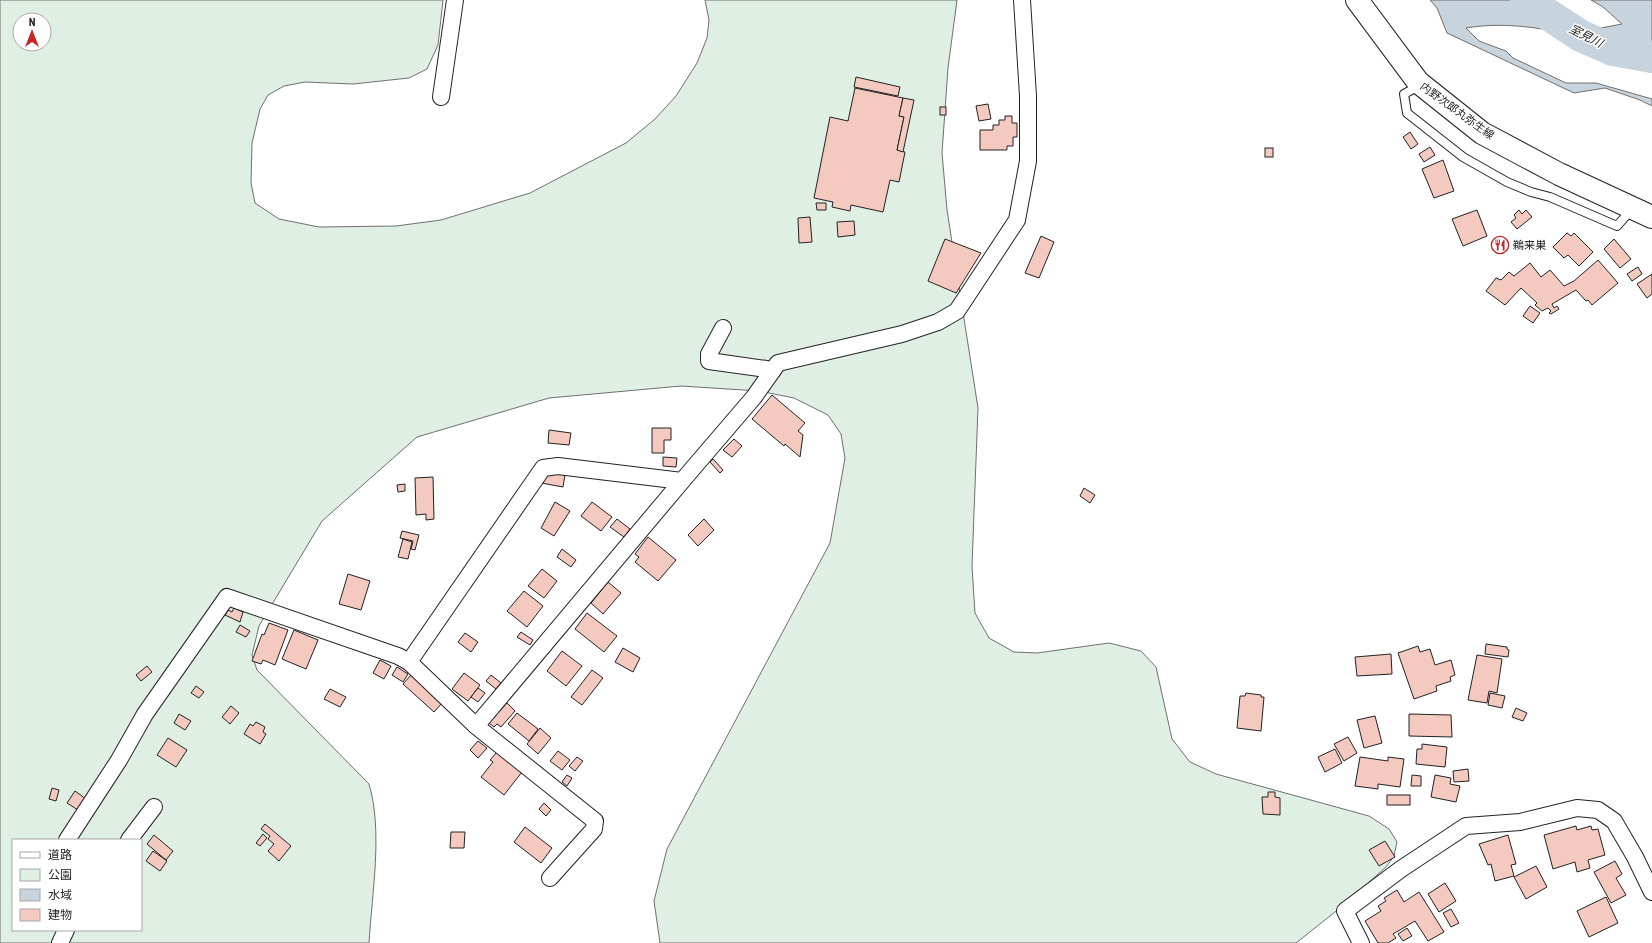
<svg xmlns="http://www.w3.org/2000/svg" width="1652" height="943" font-family="'Roboto Condensed','Noto Sans JP',sans-serif">
  <style>
    .green { fill: #e0efe3; stroke: #6f6f6f; fill-rule: evenodd }
    .water { fill: #c7d3dd; stroke: #6f6f6f }
    .lines { fill: none; stroke-linecap: round; stroke-linejoin: round }
    .river { stroke: #c7d3dd; stroke-width: 32 }
    .building { fill: #f3c9c0; stroke: #222 }
    .lane-casing { stroke: #222; stroke-width: 10 }
    .street-casing { stroke: #222; stroke-width: 18 }
    .secondary-casing { stroke: #222; stroke-width: 24 }
    .lane { stroke: #fff; stroke-width: 8 }
    .street { stroke: #fff; stroke-width: 16 }
    .secondary { stroke: #fff; stroke-width: 22 }
    .labels { text-anchor: middle; dominant-baseline: central; stroke-width: 3; stroke-linejoin: round; paint-order: stroke }
    .street-label { font-size: 11px; fill: #222; stroke: #fff }
    .poi-label { font-size: 11px; fill: #222; stroke: #fff; text-anchor: start }
    .water-label { font-size: 12px; font-style: italic; fill: #222; stroke: #fff }
  </style>
  <rect width="100%" height="100%" fill="#fff"/>
  <path class="green" d="M0,0H443L438,45L427,69L409,78L353,84L305,82L284,86L268,95L260,109L252,143L251,183L255,203L279,219L319,227L396,226L441,220L530,193L626,143L655,119L676,96L697,63L707,38L709,20L705,0H957L948,68L942,153L947,210L978,408L972,566L975,613L989,638L1014,652L1037,653L1109,643L1141,651L1156,667L1172,739L1190,762L1216,774L1369,816L1389,829L1397,842L1394,856L1386,867L1340,908L1296,943H660L654,901L667,849L830,543L845,458L841,434L828,415L794,398L759,391L681,386L549,398L417,437L322,521L259,626L252,655L257,670L369,784C383,831 372,893 369,943H0ZM20,20H44V44H20ZM13,840H141V930H13Z"/>
  <path class="water" d="M1430,0H1512L1571,20L1581,27L1601,28L1622,24L1603,7L1591,0H1652V48C1630,49 1609,42 1588,38C1549,29 1506,21 1466,28L1479,41L1506,51L1513,58L1566,83H1596L1652,99V106L1640,100L1605,88L1574,93L1447,33L1437,8Z"/>
  <g class="lines">
    <path class="river" d="M1526,0L1581,36L1613,50L1652,57"/>
  </g>
  <g class="building">
    <path d="M856,77L900,87L898,96L854,87Z"/>
    <path d="M855,88L903,98L899,116L904,117L897,150L905,152L899,182L890,180L883,212L851,205L850,211L832,207L833,202L814,198L830,117L848,121Z"/>
    <path d="M903,98L914,100L903,152L897,150L904,117L899,116Z"/>
    <path d="M988,104L991,119L979,121L976,106Z"/>
    <rect x="940" y="107" width="6" height="8"/>
    <path d="M1005,116H1012V123H1017V137H1013V146H1007V150H980V130H993V125H999V120H1005Z"/>
    <path d="M1410,132L1418,144L1411,149L1403,137Z"/>
    <path d="M1430,147L1435,155L1424,162L1419,154Z"/>
    <rect x="1265" y="148" width="8" height="9"/>
    <path d="M1443,160L1454,191L1434,198L1422,169Z"/>
    <path d="M816,203H826V210H817Z"/>
    <path d="M1477,210L1487,236L1463,246L1452,219Z"/>
    <path d="M1519,210L1522,214L1526,210L1532,217L1517,229L1511,222L1516,218L1514,215Z"/>
    <path d="M810,217L812,242L799,243L798,218Z"/>
    <path d="M854,221L855,235L838,237L837,222Z"/>
    <path d="M1567,233L1571,236L1574,233L1593,252L1579,266L1568,255L1564,258L1553,247Z"/>
    <path d="M1041,236L1054,242L1039,278L1025,273Z"/>
    <path d="M945,239L981,253L956,293L928,281Z"/>
    <path d="M1614,239L1631,259L1620,268L1604,249Z"/>
    <path d="M1598,260L1618,283L1592,305L1588,300L1586,301L1576,290L1552,304L1554,308L1557,306L1559,309L1551,314L1549,313L1551,311L1548,308L1542,311L1535,305L1537,303L1521,288L1505,305L1486,291L1496,278L1501,280L1509,272L1514,276L1530,263L1541,277L1550,270L1564,286L1574,281Z"/>
    <path d="M1638,267L1642,274L1632,281L1627,274Z"/>
    <path d="M1652,274V294L1647,298L1637,284Z"/>
    <path d="M1530,306L1540,313L1533,323L1523,316Z"/>
    <path d="M772,395L805,423L798,431L803,435L800,457L785,444L784,446L752,419Z"/>
    <path d="M652,428H671V440H664V453H652Z"/>
    <path d="M549,430L571,433L569,445L548,443Z"/>
    <path d="M734,439L742,446L732,457L723,450Z"/>
    <path d="M663,457L677,458L676,467L663,466Z"/>
    <path d="M713,459L723,470L720,473L710,462Z"/>
    <path d="M544,472L565,475L563,487L536,482Z"/>
    <path d="M433,477L434,519L426,520V514L416,515L415,478Z"/>
    <path d="M405,484V491L398,492L397,485Z"/>
    <path d="M1084,488L1095,495L1090,503L1080,496Z"/>
    <path d="M555,502L570,511L554,536L541,528Z"/>
    <path d="M592,502L612,517L601,531L581,516Z"/>
    <path d="M617,519L630,529L624,537L610,527Z"/>
    <path d="M704,519L714,530L698,546L688,535Z"/>
    <path d="M402,531L419,535L415,550L411,549L413,541L400,538Z"/>
    <path d="M648,537L676,560L658,581L635,562L639,557L635,554Z"/>
    <path d="M403,539L412,542L408,559L398,557Z"/>
    <path d="M562,549L576,560L571,567L557,557Z"/>
    <path d="M542,569L557,581L544,598L528,586Z"/>
    <path d="M348,574L370,581L361,610L339,604Z"/>
    <path d="M608,582L621,593L603,614L591,603Z"/>
    <path d="M524,591L543,606L527,627L507,611Z"/>
    <path d="M234,608L243,612L240,622L225,615L228,610L232,612Z"/>
    <path d="M587,613L617,636L604,652L575,629Z"/>
    <path d="M269,623L288,630L275,665L263,660L261,664L252,661L262,634L264,635Z"/>
    <path d="M240,625L250,631L246,637L236,632Z"/>
    <path d="M294,630L318,640L306,669L282,659Z"/>
    <path d="M521,632L533,640L530,645L517,637Z"/>
    <path d="M465,633L478,642L471,652L458,642Z"/>
    <path d="M1486,644L1507,647V649L1509,650L1508,657L1485,654Z"/>
    <path d="M1418,646L1420,652L1430,649L1435,665L1451,660L1455,675L1450,677L1451,681L1436,686L1437,691L1414,699L1398,653Z"/>
    <path d="M623,648L640,658L633,672L615,662Z"/>
    <path d="M562,651L582,666L566,686L547,671Z"/>
    <path d="M1391,654L1392,674L1357,676L1355,657Z"/>
    <path d="M1477,655L1502,659L1497,693L1489,691L1487,703L1468,700Z"/>
    <path d="M380,660L391,666L384,679L373,673Z"/>
    <path d="M147,666L152,672L141,681L136,675Z"/>
    <path d="M397,667L408,674L403,682L392,675Z"/>
    <path d="M592,670L603,678L582,705L571,697Z"/>
    <path d="M464,673L480,685L468,701L452,689Z"/>
    <path d="M411,675L443,702L434,712L403,684Z"/>
    <path d="M491,675L501,683L496,689L486,681Z"/>
    <path d="M196,686L204,692L199,698L191,693Z"/>
    <path d="M478,688L485,693L478,702L471,697Z"/>
    <path d="M330,689L346,697L340,707L324,699Z"/>
    <path d="M1246,693L1261,695V697H1264L1261,731L1237,728L1240,696H1245Z"/>
    <path d="M1490,693L1505,696L1502,708L1488,705Z"/>
    <path d="M507,703L515,711L501,727L497,724L494,727L489,723Z"/>
    <path d="M231,706L239,713L230,724L222,717Z"/>
    <path d="M1516,708L1527,713L1523,721L1512,717Z"/>
    <path d="M517,713L538,729L529,741L508,724Z"/>
    <path d="M179,714L191,721L185,730L174,723Z"/>
    <path d="M1409,714L1451,715L1452,737L1409,736Z"/>
    <path d="M1375,716L1382,743L1364,748L1357,720Z"/>
    <path d="M256,722L265,727L263,732L266,734L260,744L244,734L250,724L253,726Z"/>
    <path d="M540,728L551,738L538,754L527,744Z"/>
    <path d="M1348,737L1357,753L1344,761L1334,744Z"/>
    <path d="M168,738L187,750L176,767L157,755Z"/>
    <path d="M478,741L487,748L478,758L470,750Z"/>
    <path d="M1422,744L1447,747L1445,767L1416,764L1417,749H1422Z"/>
    <path d="M1335,749L1342,763L1325,772L1318,757Z"/>
    <path d="M558,751L570,760L562,770L550,761Z"/>
    <path d="M497,752L522,772L504,795L481,777L493,762L490,760Z"/>
    <path d="M577,757L583,761L575,771L569,766Z"/>
    <path d="M1360,757L1388,761V757L1404,759L1400,787L1378,784V789L1355,786Z"/>
    <path d="M1468,769L1469,781L1454,782L1453,771Z"/>
    <path d="M567,775L572,778L567,786L562,782Z"/>
    <path d="M1412,775L1421,776V786H1411Z"/>
    <path d="M1435,775L1451,778L1450,784L1460,786L1456,802L1431,797Z"/>
    <path d="M52,788L59,790L56,801L49,799Z"/>
    <path d="M75,791L86,799L78,810L67,803Z"/>
    <path d="M1268,792H1275V797L1280,798V815L1263,814L1262,797H1268Z"/>
    <rect x="1387" y="795" width="23" height="10"/>
    <path d="M544,803L551,810L546,816L539,809Z"/>
    <path d="M265,824L291,846L279,861L268,851L274,844L268,839L270,836L261,829Z"/>
    <path d="M1576,826L1577,830L1591,826L1592,830L1598,829L1605,855L1588,860L1590,868L1577,872L1575,862L1553,869L1544,835Z"/>
    <path d="M525,827L552,848L541,863L514,842Z"/>
    <path d="M451,832H465L464,848H450Z"/>
    <path d="M263,834L267,838L260,846L256,843Z"/>
    <path d="M154,835L173,851L166,860L147,844Z"/>
    <path d="M1508,835L1516,864L1511,865L1514,876L1495,881L1491,864L1488,865L1479,844Z"/>
    <path d="M1385,841L1395,857L1379,866L1369,850Z"/>
    <path d="M153,851L167,861L160,871L146,861Z"/>
    <path d="M1615,861L1622,874L1616,878L1626,895L1611,903L1594,872Z"/>
    <path d="M1536,866L1547,887L1526,899L1514,877Z"/>
    <path d="M1445,883L1456,901L1439,912L1428,894Z"/>
    <path d="M1397,890L1404,902L1419,892L1444,932L1428,941L1415,921L1393,934L1396,938L1388,943H1378L1365,921L1381,911L1378,906L1386,901L1384,898Z"/>
    <path d="M1606,897L1618,923L1589,937L1577,911Z"/>
    <path d="M1451,909L1459,923L1451,927L1443,913Z"/>
    <path d="M1407,928L1412,936L1403,941L1398,934Z"/>
  </g>
  <g class="lines">
    <defs>
      <path id="lane" d="M1418,83L1415,88L1404,94L1407,113L1463,157L1507,182L1531,192L1550,197L1617,226L1632,209"/>
      <g id="street">
        <path d="M441,97L455,0"/>
        <path d="M723,328L709,354V361L773,370"/>
        <path d="M409,662L476,726"/>
        <path d="M67,840L119,760L145,714L227,597L398,656L409,662L543,468L558,466L682,481L754,397L778,363L902,334L938,322L957,311L1017,220L1028,161V96L1022,0"/>
        <path d="M129,840L154,807"/>
        <path d="M550,878L594,829L595,821L476,726L682,481"/>
        <path d="M60,943L66,930"/>
        <path d="M1361,943L1345,911L1401,869L1466,826L1520,822L1577,808L1598,810L1614,821L1635,857L1652,892"/>
      </g>
      <path id="secondary" d="M1357,0L1418,82L1482,133L1559,174L1652,217"/>
    </defs>
    <use href="#lane" class="lane-casing"/>
    <use href="#street" class="street-casing"/>
    <use href="#secondary" class="secondary-casing"/>
    <use href="#lane" class="lane"/>
    <use href="#street" class="street"/>
    <use href="#secondary" class="secondary"/>
  </g>
  <defs>
    <symbol id="restaurant-ring" viewBox="-11 -11 22 22"><circle r="9.5" fill="#fff" stroke="#c62828" stroke-width="1.5"/><path d="M-5-6h1v4h1v-4h1v4h1v-4h1v5L-1.5 .5V6h-2V.5L-5-1ZM5-6V6H3V1.5H1.5Q1.5-4 5-6Z" fill="#c62828"/></symbol>
  </defs>
  <g fill-rule="evenodd">
    <use href="#restaurant-ring" x="1490" y="235" width="20" height="20"/>
  </g>
  <g class="labels">
    <g class="street-label">
      <text transform="translate(1457 111) rotate(36)">内野次郎丸弥生線</text>
    </g>
    <g class="poi-label">
      <text x="1513" y="245">鵜来巣</text>
    </g>
    <g class="water-label">
      <text transform="translate(1586 36) rotate(27)">室見川</text>
    </g>
  </g>
  <rect x="12" y="839" width="130" height="92" fill="#ffffff" stroke="#a7a7a7"/>
  <rect x="20" y="852" width="20" height="6" fill="#ffffff" stroke="#a7a7a7"/>
  <text x="48" y="859" font-size="12" fill="#222222">道路</text>
  <rect x="20" y="869" width="20" height="12" fill="#e0efe3" stroke="#a7a7a7"/>
  <text x="48" y="879" font-size="12" fill="#222222">公園</text>
  <rect x="20" y="889" width="20" height="12" fill="#c7d3dd" stroke="#a7a7a7"/>
  <text x="48" y="899" font-size="12" fill="#222222">水域</text>
  <rect x="20" y="909" width="20" height="12" fill="#f3c9c0" stroke="#a7a7a7"/>
  <text x="48" y="919" font-size="12" fill="#222222">建物</text>
  <g transform="translate(32 32)"><circle r="19" fill="#ffffff" stroke="#a7a7a7"/>
  <path d="M0-3L7 15L0 10L-7 15Z" fill="#c62828"/>
  <text y="-6" font-size="11" font-weight="bold" text-anchor="middle" fill="#222222">N</text>
  </g>
</svg>
